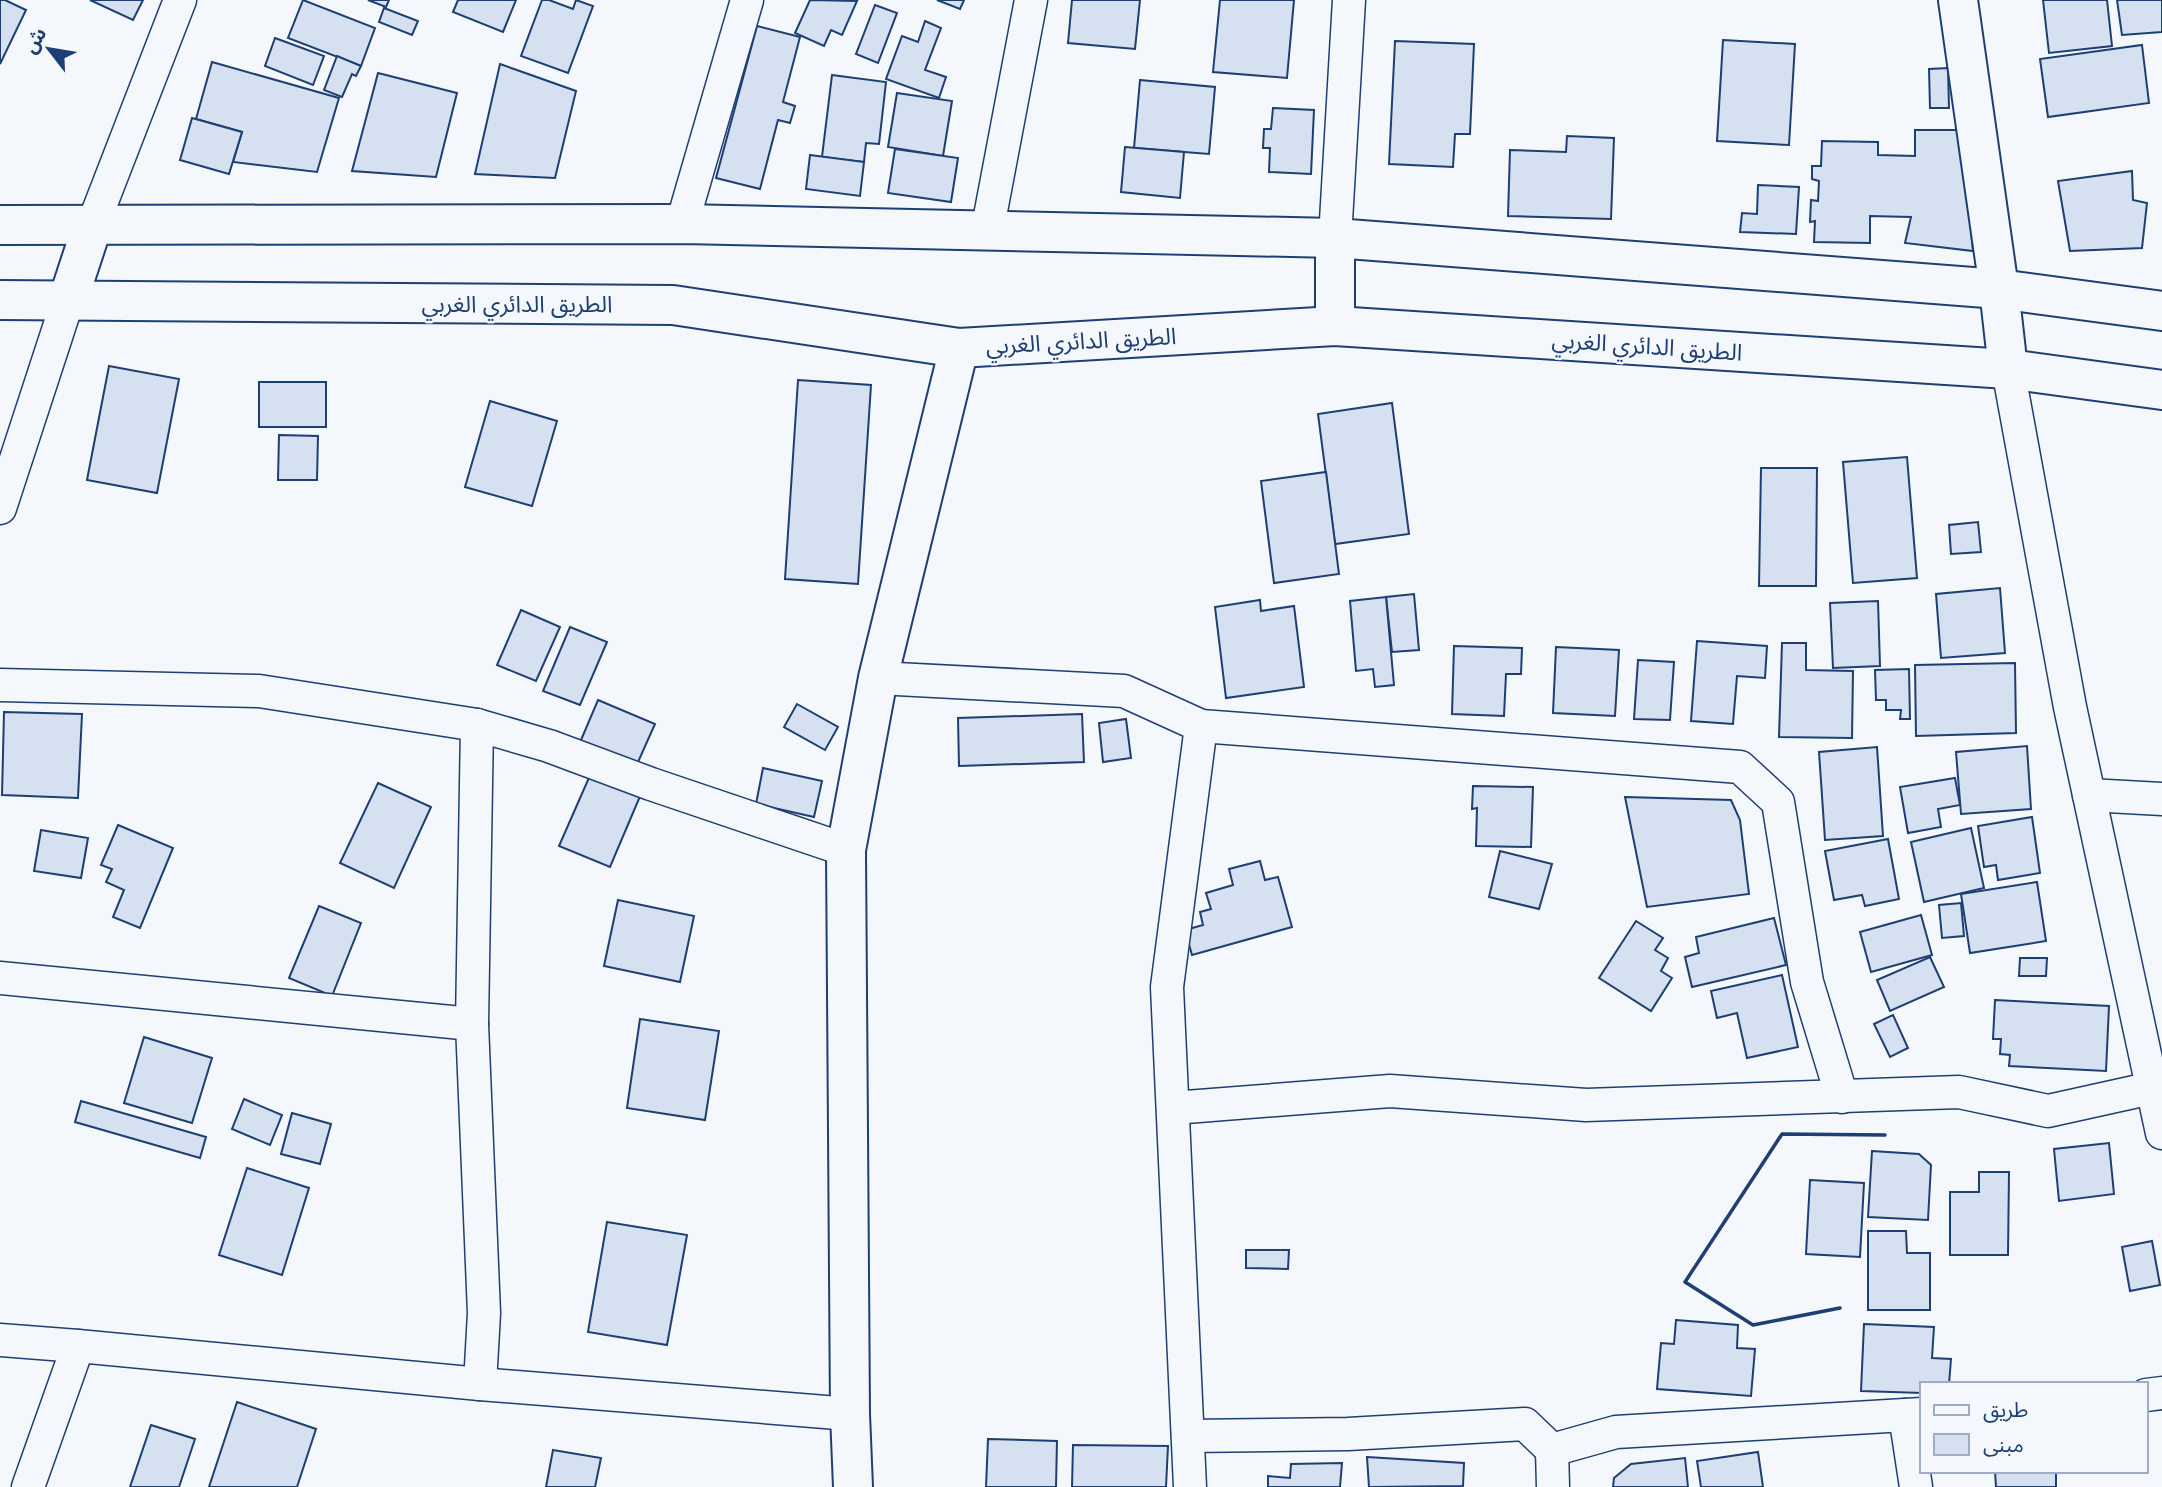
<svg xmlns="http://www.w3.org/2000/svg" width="2162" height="1487" font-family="Poppins,'Noto Sans Arabic',sans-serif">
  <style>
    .building { fill: #d5e0f0; stroke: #1d3f73; stroke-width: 2 }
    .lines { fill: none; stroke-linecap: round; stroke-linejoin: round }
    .minor-casing { stroke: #1d3f73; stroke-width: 35 }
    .tertiary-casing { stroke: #1d3f73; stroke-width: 42 }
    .primary-casing { stroke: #1d3f73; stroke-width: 42 }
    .minor { stroke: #f4f7fb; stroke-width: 32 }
    .tertiary { stroke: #f4f7fb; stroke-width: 38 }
    .primary { stroke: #f4f7fb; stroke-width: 38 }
    .wall { stroke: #1d3f73; stroke-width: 3.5 }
    .labels { text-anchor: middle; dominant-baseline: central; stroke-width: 5; stroke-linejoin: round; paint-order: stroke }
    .street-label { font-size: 23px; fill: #1d3f73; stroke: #f4f7fb }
  </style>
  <rect width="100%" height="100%" fill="#f4f7fb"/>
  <g class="building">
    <path d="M0,0H5L26,10L0,64Z"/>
    <path d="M90,0H143L133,20Z"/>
    <path d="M303,0L375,28L361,66L288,38Z"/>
    <path d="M368,0H389L386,7Z"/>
    <path d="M458,0H516L503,32L453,12Z"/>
    <path d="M542,0H549L573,9L576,0L593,6L568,73L521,56Z"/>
    <path d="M810,0L857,1L842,35L831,30L824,46L795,33Z"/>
    <path d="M937,0H964L960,9Z"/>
    <path d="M1072,0H1140L1135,49L1068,43Z"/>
    <path d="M1220,0H1294L1287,78L1213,72Z"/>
    <path d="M2043,0H2107L2112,46L2049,53Z"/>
    <path d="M2117,0H2162V32L2122,35Z"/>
    <path d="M875,5L897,13L878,63L856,54Z"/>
    <path d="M384,8L418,21L412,35L379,22Z"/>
    <path d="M925,21L941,28L925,70L946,77L939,98L886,79L902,36L918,42Z"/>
    <path d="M757,26L800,37L783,102L795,106L790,123L778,120L760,189L716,178Z"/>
    <path d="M275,38L324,56L313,85L265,66Z"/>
    <path d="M1723,40L1795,44L1789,145L1717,141Z"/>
    <path d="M1395,41L1474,44L1470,134H1455L1453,167L1389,164Z"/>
    <path d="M2142,45L2149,103L2048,117L2040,59Z"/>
    <path d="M337,56L361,66L356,76L352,74L342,97L324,90Z"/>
    <path d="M212,62L339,98L317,172L233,162L242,132L196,119Z"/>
    <path d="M500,64L576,91L555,178L475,174Z"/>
    <path d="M1948,68L1949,108H1930L1929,69Z"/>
    <path d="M378,73L457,93L436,177L352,171Z"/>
    <path d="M832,75L886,82L879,144L866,143L864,162L822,157Z"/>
    <path d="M1140,80L1215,87L1209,154L1134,148Z"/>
    <path d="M897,93L952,101L943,156L888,147Z"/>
    <path d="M1273,108L1314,110L1311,174L1269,172L1270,148H1263L1264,129H1271Z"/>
    <path d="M192,118L242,132L229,174L180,160Z"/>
    <path d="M1915,130H1961L1973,251L1905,243L1911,217L1870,216V243L1814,242L1815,221L1810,222L1811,200L1818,201L1819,181L1812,179V166H1821L1822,141L1878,142V155L1915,156Z"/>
    <path d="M1567,136L1614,138L1611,219L1508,216L1510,150L1566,152Z"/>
    <path d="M1125,147L1184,152L1180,198L1121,192Z"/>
    <path d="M895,149L958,158L951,202L888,193Z"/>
    <path d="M810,155L864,162L860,196L806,189Z"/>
    <path d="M2132,171L2133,200L2147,203L2142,248L2070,251L2058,181Z"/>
    <path d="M1758,185L1799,187L1796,234L1740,232L1742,213L1757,214Z"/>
    <path d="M109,366L179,379L157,493L87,480Z"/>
    <path d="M798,380L871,385L858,584L785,579Z"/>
    <rect x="259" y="382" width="67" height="45"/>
    <path d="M490,401L557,421L532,506L465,487Z"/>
    <path d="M1392,403L1409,534L1335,544L1318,414Z"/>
    <path d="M279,435L318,436L317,480H278Z"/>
    <path d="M1907,457L1917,578L1853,583L1843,462Z"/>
    <path d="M1761,468H1817L1816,586H1759Z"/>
    <path d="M1326,472L1339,574L1274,583L1261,481Z"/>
    <path d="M1978,522L1981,552L1951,554L1949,525Z"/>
    <path d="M2000,588L2005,653L1941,658L1936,594Z"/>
    <path d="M1414,594L1419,650L1392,652L1386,597Z"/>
    <path d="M1386,597L1394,685L1375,687L1373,669L1356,671L1350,601Z"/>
    <path d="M1260,600L1261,611L1294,606L1304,687L1226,698L1215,607Z"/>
    <path d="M1878,601L1880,666L1833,668L1830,603Z"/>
    <path d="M521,610L560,627L536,681L497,665Z"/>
    <path d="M570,627L607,642L580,705L543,691Z"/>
    <path d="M1697,641L1767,646L1765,678L1737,676L1733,724L1691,721Z"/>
    <path d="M1782,643H1806V670L1853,671L1852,738L1779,737Z"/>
    <path d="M1454,646L1522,648L1521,674H1506L1504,716L1452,714Z"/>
    <path d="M1556,647L1619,650L1615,716L1553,713Z"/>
    <path d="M1638,660L1674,662L1670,720L1634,719Z"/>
    <path d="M2015,663L2016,733L1916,736L1915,665Z"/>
    <path d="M1909,669L1910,719H1900L1901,710H1886V700H1876L1875,670Z"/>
    <path d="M598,700L655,724L634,771L578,747Z"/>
    <path d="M797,704L838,727L825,750L784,727Z"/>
    <path d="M4,712L82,714L78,798L2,795Z"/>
    <path d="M1082,714L1084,762L959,766L958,718Z"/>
    <path d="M1126,719L1131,758L1103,762L1099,723Z"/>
    <path d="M2027,746L2031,809L1961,814L1956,752Z"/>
    <path d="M1877,747L1883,836L1825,840L1819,752Z"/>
    <path d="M763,768L822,781L814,817L756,804Z"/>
    <path d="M591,773L641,794L610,867L559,846Z"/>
    <path d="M1955,778L1960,805L1938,809L1941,827L1908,833L1900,787Z"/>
    <path d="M378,783L431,807L394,888L340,863Z"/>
    <path d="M1473,786L1533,787L1531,847L1476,846L1477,808L1472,809Z"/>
    <path d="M1625,797L1731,800L1740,820L1749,894L1647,907Z"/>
    <path d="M2032,817L2040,873L1998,880L1996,865L1984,867L1978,826Z"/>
    <path d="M118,825L173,848L140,928L113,917L124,890L106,882L112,869L101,865Z"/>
    <path d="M1971,828L1984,888L1924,902L1911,842Z"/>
    <path d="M41,830L88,838L81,878L34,871Z"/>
    <path d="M1888,839L1899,899L1865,906L1862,895L1834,900L1825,851Z"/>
    <path d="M1500,851L1552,864L1539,909L1489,897Z"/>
    <path d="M1260,861L1265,880L1278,877L1292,927L1192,955L1185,930L1203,925L1200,912L1211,909L1206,893L1233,885L1229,869Z"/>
    <path d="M2037,882L2046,941L1970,953L1961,894Z"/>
    <path d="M618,900L694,916L680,982L604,966Z"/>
    <path d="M1961,903L1964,936L1942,938L1939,905Z"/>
    <path d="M319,906L361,923L332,996L289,978Z"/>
    <path d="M1921,915L1932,955L1871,972L1860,932Z"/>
    <path d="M1774,918L1786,965L1692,987L1685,957L1699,953L1696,937Z"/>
    <path d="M1636,921L1663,938L1655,950L1668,958L1661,971L1672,978L1651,1011L1599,978Z"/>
    <path d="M1930,957L1944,987L1890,1011L1877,980Z"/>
    <path d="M2020,958H2047L2046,976H2019Z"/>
    <path d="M1782,975L1798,1047L1747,1058L1737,1013L1717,1018L1711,991Z"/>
    <path d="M1995,1000L2109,1006L2106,1071L2009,1066L2010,1055L2000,1054L2001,1039H1993Z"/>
    <path d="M1893,1015L1908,1048L1890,1057L1874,1024Z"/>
    <path d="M640,1019L719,1031L705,1120L627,1108Z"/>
    <path d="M144,1037L212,1058L192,1123L124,1103Z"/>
    <path d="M244,1099L282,1115L270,1145L232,1129Z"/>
    <path d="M81,1101L206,1137L200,1158L75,1122Z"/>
    <path d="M292,1113L331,1124L320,1164L281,1154Z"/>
    <path d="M2109,1143L2114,1194L2059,1201L2054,1149Z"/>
    <path d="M1872,1151L1919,1154L1931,1165L1928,1220L1868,1217Z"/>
    <path d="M247,1168L309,1188L282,1275L219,1255Z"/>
    <path d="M1979,1172H2009L2008,1255H1950V1192H1979Z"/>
    <path d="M1810,1180L1864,1183L1860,1257L1806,1254Z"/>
    <path d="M607,1222L687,1235L667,1345L588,1332Z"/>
    <path d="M1868,1231H1906L1907,1253H1930V1310H1868Z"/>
    <path d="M2152,1241L2160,1285L2130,1291L2122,1247Z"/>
    <path d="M1246,1250H1289L1288,1269L1246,1268Z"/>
    <path d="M1676,1320L1738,1325L1737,1348L1755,1349L1751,1396L1657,1389L1661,1343L1674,1344Z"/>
    <path d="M1864,1324L1934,1327L1932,1358L1951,1359L1949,1384H1922V1393L1861,1391Z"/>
    <path d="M237,1402L316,1429L297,1487H209Z"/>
    <path d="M151,1425L195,1439L179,1487H130Z"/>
    <path d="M988,1439L1057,1441L1056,1487H986Z"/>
    <path d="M1073,1445L1168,1446L1166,1487H1072Z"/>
    <path d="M553,1450L601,1458L595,1487H546Z"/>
    <path d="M1758,1452L1763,1487H1701L1697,1461Z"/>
    <path d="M1367,1457L1464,1463L1463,1486L1369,1487Z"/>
    <path d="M1685,1458L1688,1487H1613L1614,1478L1631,1464Z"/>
    <path d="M1342,1463L1340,1487H1268V1476L1290,1478L1291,1464Z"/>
    <path d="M1995,1471H2056V1487H1996Z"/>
  </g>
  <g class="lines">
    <defs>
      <g id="minor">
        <path d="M682,224L747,0"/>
        <path d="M92,227L180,0"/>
        <path d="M987,232L1031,0"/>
        <path d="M1335,238L1349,0"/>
        <path d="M2008,369L2070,707L2162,1133"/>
        <path d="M0,508L68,300"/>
        <path d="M878,678L1124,691L1201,726L1740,767L1778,802L1807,982L1842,1097"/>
        <path d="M0,685L259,691L477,725L549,746L651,784L846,850"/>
        <path d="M477,725L472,1024L484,1313L480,1384"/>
        <path d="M2089,795L2162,799"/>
        <path d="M0,978L472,1024"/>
        <path d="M1173,1108L1390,1091L1586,1105L1959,1092L2048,1111L2152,1088"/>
        <path d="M0,1340L78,1346L480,1384L850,1414"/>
        <path d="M2146,1395L2162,1393"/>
        <path d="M1905,1415L1916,1487"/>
        <path d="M1188,1436L1348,1434L1525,1424L1552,1450L1616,1432L1922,1414"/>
        <path d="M1552,1450L1553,1487"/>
        <path d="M28,1487L78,1346"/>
        <path d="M1190,1487L1167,987L1201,726"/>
      </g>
      <g id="tertiary">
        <path d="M1958,0L1999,289L2008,369"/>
        <path d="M853,1487L850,1414L846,850L878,678L959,348"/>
      </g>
      <g id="primary">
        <path d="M0,225L682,224L1335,238L1999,289L2162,311"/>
        <path d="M0,300L673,305L959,348L1335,326L2008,369L2162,390"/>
        <path d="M68,300L92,227"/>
        <path d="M1335,326V238"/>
      </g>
    </defs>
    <use href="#minor" class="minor-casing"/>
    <use href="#tertiary" class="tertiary-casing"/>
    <use href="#primary" class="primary-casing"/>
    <use href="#minor" class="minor"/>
    <use href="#tertiary" class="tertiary"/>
    <use href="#primary" class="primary"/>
    <path class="wall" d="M1840,1308L1753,1325L1685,1282L1782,1134L1885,1135"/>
  </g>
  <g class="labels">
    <g class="street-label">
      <text x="517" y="304">الطريق الدائري الغربي</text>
      <text transform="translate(1081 341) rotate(-3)">الطريق الدائري الغربي</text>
      <text transform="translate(1647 346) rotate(4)">الطريق الدائري الغربي</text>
    </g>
  </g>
  <rect x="1920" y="1382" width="228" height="91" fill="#f4f7fb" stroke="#9eadc5" stroke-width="2"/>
  <rect x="1934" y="1405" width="35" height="10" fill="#f4f7fb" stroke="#9eadc5" stroke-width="2"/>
  <text x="1983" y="1417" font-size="21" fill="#1d3f73">طريق</text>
  <rect x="1934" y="1434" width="35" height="21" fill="#d5e0f0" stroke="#9eadc5" stroke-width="2"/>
  <text x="1983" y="1452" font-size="21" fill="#1d3f73">مبنى</text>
  <g transform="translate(49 49) rotate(301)" stroke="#f4f7fb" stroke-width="5" paint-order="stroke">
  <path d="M0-5L12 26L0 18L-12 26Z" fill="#1d3f73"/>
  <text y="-10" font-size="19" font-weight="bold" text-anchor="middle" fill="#1d3f73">ش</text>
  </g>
</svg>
